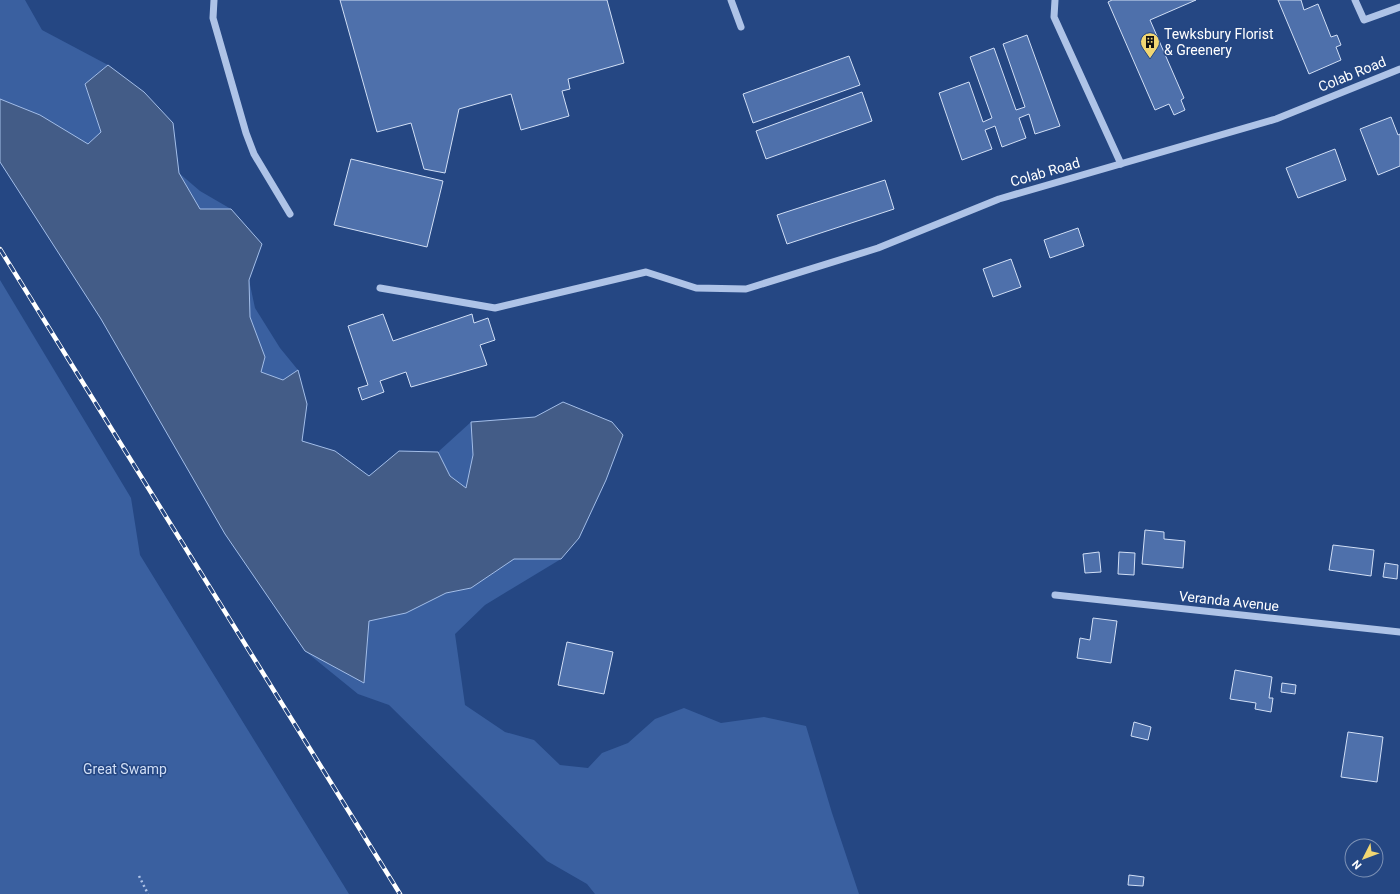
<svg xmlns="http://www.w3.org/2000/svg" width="1400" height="894" font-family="Roboto,sans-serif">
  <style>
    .green { fill: #3a60a0 }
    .water { fill: #435c87; stroke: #a2bde8 }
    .building { fill: #4e70ab; stroke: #d1dff6 }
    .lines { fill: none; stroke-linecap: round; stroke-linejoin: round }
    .path { stroke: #aec3e7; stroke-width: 2.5; stroke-dasharray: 2 3; stroke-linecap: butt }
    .minor { stroke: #aec3e7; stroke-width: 7 }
    .rail-casing { stroke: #fff; stroke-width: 4.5 }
    .rail { stroke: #254783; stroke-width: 3; stroke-dasharray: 9; stroke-linecap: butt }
    .labels { text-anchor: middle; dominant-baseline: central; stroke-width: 3; stroke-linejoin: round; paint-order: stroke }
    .poi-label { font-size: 14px; fill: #fff; stroke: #254783; text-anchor: start }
    .street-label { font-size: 14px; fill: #fff; stroke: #254783 }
    .park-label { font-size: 14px; fill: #d1dff6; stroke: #254783 }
  </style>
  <rect width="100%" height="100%" fill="#254783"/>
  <g class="green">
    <path d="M0,0H25L42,30L108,65L139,89L173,123L179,173L200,191L231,209L262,244L249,280L255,308L280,348L298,370L307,404L302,441L335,451L369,476L399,451L438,452L471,422L535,417L563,402L612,422L561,559L485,605L455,634L465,705L505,732L534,740L560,765L588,768L602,753L628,743L655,719L684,708L721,723L764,717L806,726L832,813L859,894H595L587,884L547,861L389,705L358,694L305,651L225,534L101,319L0,162Z"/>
    <path d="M0,280L131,498L140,555L349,894H0Z"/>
  </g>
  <path class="water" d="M108,65L144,92L173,123L179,173L200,209H231L262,244L249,280L250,317L265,357L261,372L283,380L298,370L307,404L302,441L335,451L369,476L399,451L438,452L450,476L466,488L473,455L471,422L535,417L563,402L612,422L623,435L606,480L579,538L561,559H514L471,588L446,593L406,613L369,621L364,683L305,651L225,534L101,319L0,162V99L40,115L88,144L101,132L85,84Z"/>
  <g class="building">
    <path d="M340,0H607L624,63L568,79L570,89L562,91L569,116L521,130L511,94L459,109L445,173L424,169L411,123L377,132Z"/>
    <path d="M1112,0H1196L1150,20L1184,98L1181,100L1185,110L1174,115L1169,104L1155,110L1108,2Z"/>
    <path d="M1278,0H1301L1304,10L1318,4L1331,37L1337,35L1341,45L1336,47L1341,60L1309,74Z"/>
    <path d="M1027,35L1060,126L1035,134L1029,114L1019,118L1026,138L1002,147L995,126L985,130L992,149L962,160L939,93L969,82L983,122L992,118L970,57L994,48L1016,110L1025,107L1003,44Z"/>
    <path d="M849,56L860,85L753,123L743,94Z"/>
    <path d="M862,92L872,121L766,159L756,131Z"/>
    <path d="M1391,117L1398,135L1400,134V166L1378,175L1360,129Z"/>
    <path d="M1335,149L1346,180L1298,198L1286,168Z"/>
    <path d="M351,159L443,181L427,247L334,225Z"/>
    <path d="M885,180L894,209L787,244L777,215Z"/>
    <path d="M1078,228L1084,246L1050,258L1044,240Z"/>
    <path d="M1011,259L1021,287L993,297L983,269Z"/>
    <path d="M383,314L393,341L472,314L474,323L488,318L495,340L480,345L487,365L411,387L406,372L380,381L384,392L362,400L358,388L368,385L348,326Z"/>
    <path d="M1145,530L1164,532V539L1185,541L1183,568L1142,564Z"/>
    <path d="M1333,545L1374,550L1371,576L1329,570Z"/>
    <path d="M1099,552L1101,572L1085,573L1083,554Z"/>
    <path d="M1119,552L1135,553L1134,575L1118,574Z"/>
    <path d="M1385,563L1398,565L1397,579L1383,577Z"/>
    <path d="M1093,618L1117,621L1111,663L1077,658L1080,638L1090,640Z"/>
    <path d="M567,642L613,652L604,694L558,685Z"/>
    <path d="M1235,670L1272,677L1269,698H1273L1271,712L1255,709L1256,703L1230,699Z"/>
    <path d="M1282,683L1296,685L1295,694L1281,692Z"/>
    <path d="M1134,722L1151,727L1148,740L1131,736Z"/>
    <path d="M1348,732L1383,737L1377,782L1341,777Z"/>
    <path d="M1129,875L1144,877L1143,886L1128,885Z"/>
  </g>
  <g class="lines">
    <path class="path" d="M139,876L148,894"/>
    <g class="minor">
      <path d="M214,0L213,18L246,133L254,154L290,214"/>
      <path d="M731,0L741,27"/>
      <path d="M1055,0L1054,17L1121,164"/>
      <path d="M1355,0L1364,20L1400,7"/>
      <path d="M380,288L495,308L646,272L696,288L746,289L878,248L999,199L1276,119L1400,69"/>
      <path d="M1055,595L1400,632"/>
    </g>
    <defs>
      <path id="rail" d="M0,249L400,894"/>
    </defs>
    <use href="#rail" class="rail-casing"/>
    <use href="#rail" class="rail"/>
  </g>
  <defs>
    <symbol id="building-pin" viewBox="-11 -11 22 30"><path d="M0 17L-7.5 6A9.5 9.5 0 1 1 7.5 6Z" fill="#f1d672" stroke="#254783"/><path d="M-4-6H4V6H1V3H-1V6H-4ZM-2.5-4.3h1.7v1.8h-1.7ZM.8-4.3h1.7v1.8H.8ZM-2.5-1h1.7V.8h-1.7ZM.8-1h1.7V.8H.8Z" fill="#111"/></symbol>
  </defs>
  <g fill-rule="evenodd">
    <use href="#building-pin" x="1139" y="31" width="22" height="30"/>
  </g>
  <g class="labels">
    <g class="poi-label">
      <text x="1164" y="34">Tewksbury Florist<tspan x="1164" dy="16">&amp; Greenery</tspan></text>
    </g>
    <g class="street-label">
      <text transform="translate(1352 74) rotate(-22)">Colab Road</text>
      <text transform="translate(1045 172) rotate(-16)">Colab Road</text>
      <text transform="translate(1229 601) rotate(6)">Veranda Avenue</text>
    </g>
    <g class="park-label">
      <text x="125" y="769">Great Swamp</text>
    </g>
  </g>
  <g transform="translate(1364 858) rotate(228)"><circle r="19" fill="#254783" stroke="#7c91b5"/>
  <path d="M0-3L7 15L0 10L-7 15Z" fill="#f1d672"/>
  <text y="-6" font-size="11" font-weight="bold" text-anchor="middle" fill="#ffffff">N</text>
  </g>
</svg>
